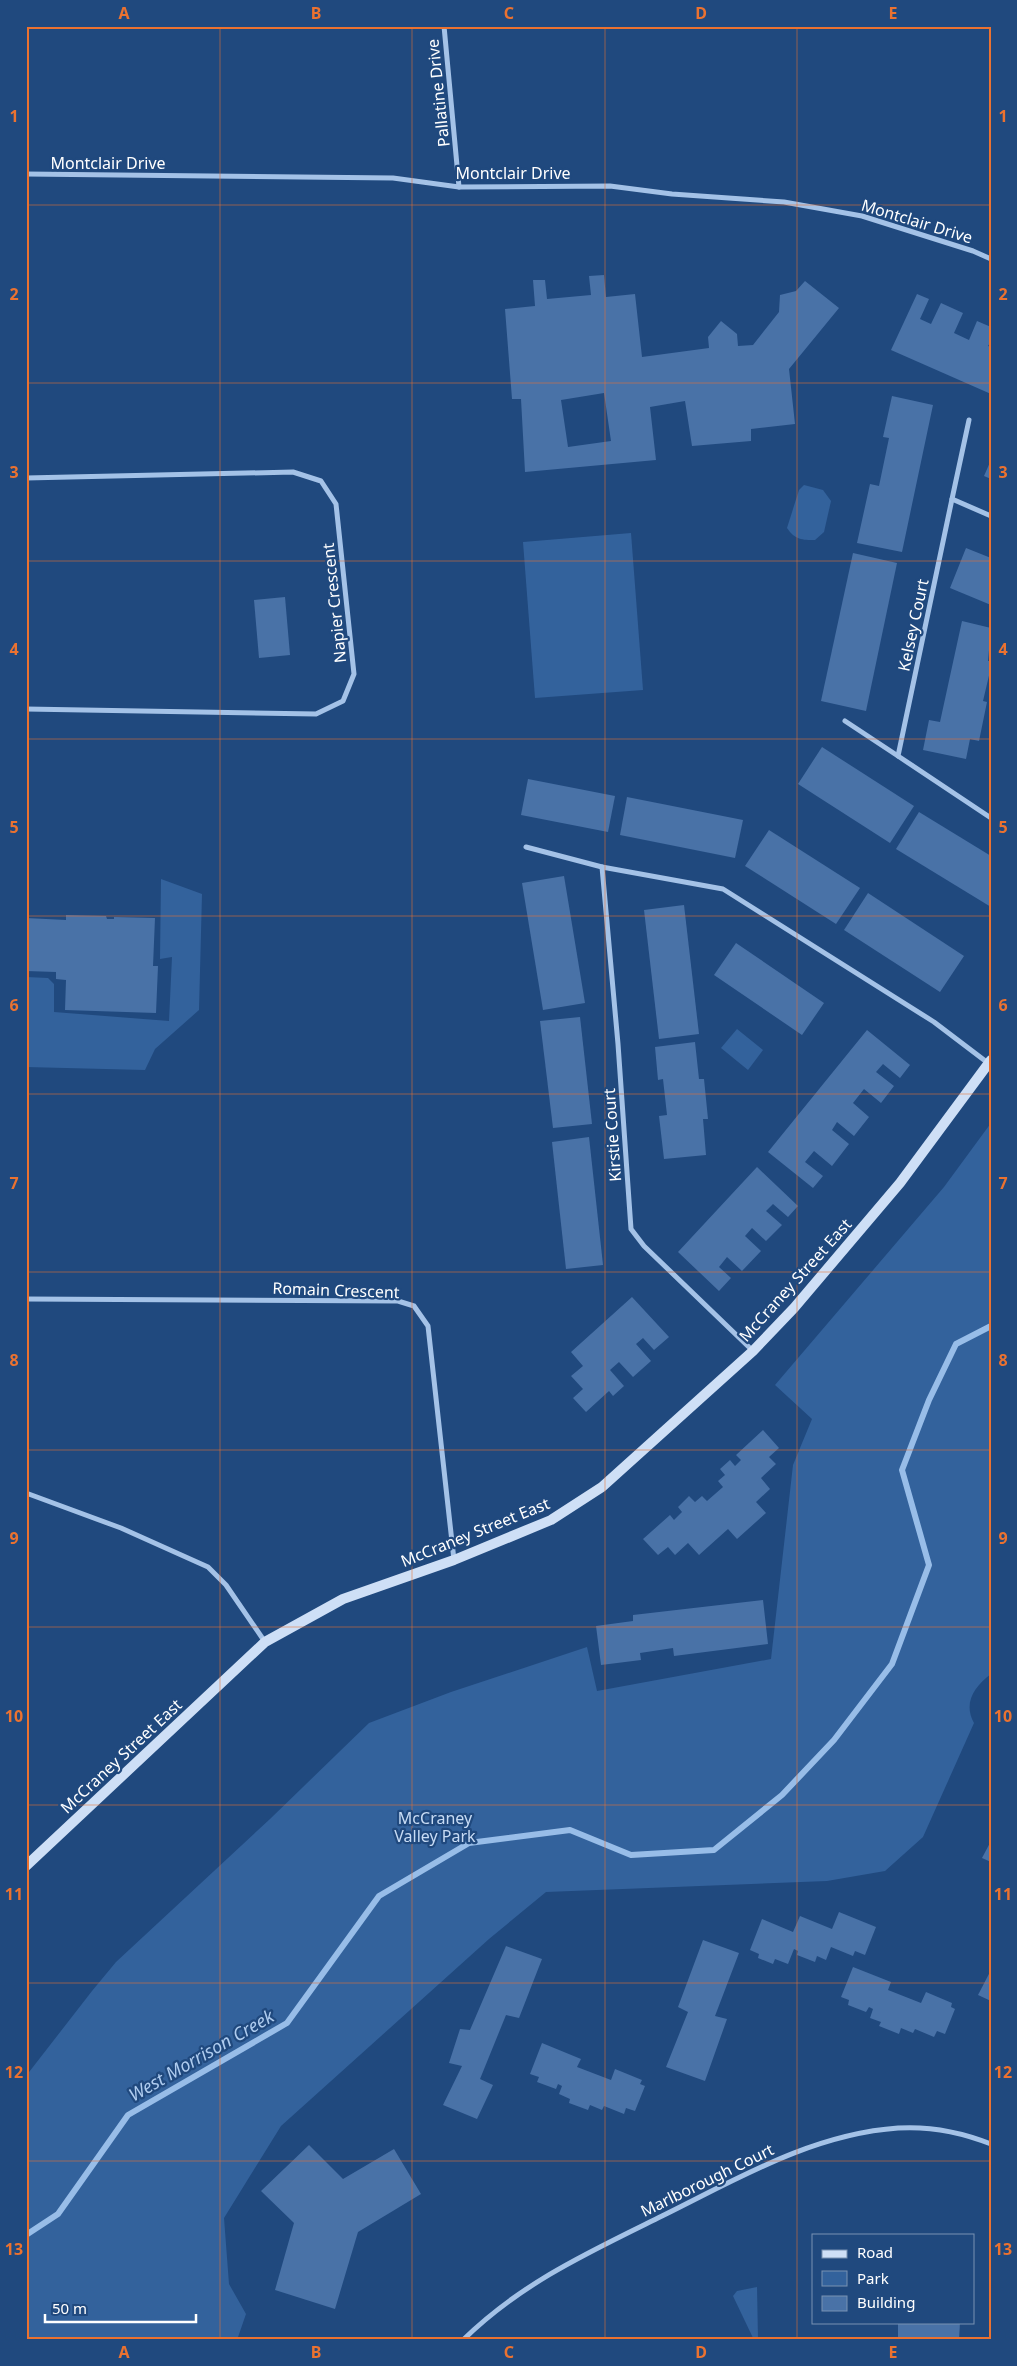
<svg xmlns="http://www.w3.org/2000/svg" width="1017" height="2366" font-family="'Noto Sans',sans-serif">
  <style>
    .green { fill: #33629c }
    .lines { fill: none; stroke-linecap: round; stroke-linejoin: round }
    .stream { stroke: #98bde8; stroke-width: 6 }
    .building { fill: #4972a7; fill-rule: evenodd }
    .street { stroke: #a4c2e7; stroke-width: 5 }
    .secondary { stroke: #cedff6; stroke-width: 10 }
    .grid { fill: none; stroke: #eb7230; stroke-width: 1; stroke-opacity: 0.55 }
    .labels { text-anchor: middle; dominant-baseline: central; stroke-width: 4.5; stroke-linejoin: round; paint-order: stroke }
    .street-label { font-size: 16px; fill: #fff; stroke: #20497e }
    .park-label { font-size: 16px; fill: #c8dcf5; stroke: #20497e }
    .water-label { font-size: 18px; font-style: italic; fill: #afccef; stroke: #20497e }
    .neatline { fill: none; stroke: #eb7230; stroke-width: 2 }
    .grid-label { font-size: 16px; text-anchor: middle; font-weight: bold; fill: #eb7230 }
  </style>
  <rect width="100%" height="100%" fill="#20497e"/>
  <g class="green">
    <path d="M804,485L823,490L831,501L824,532L815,540C802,540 795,540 787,528L799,490Z"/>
    <path d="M631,533L643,690L535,698L523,542Z"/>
    <path d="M161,879L202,894L199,1010L155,1049L145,1070L26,1067V977L48,978L54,984V1012L169,1021L172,957L160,959Z"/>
    <path d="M737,1029L763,1050L748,1070L721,1048Z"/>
    <path d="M991,1123V1674C974,1687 963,1703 974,1723L923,1837L885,1871L827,1881L546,1892L489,1939L281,2126L224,2218L229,2284L246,2314L237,2340H26V2076L92,1991L116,1962L270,1819L369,1723L451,1692L587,1647L597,1691L771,1659L793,1465L812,1419L775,1385L944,1187Z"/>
    <path d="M757,2287L758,2340H754L733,2296L737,2291Z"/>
  </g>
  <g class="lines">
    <path class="stream" d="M26,2235L58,2214L128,2115L287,2023L379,1896L469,1843L570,1830L631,1855L714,1850L782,1795L834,1740L892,1664L929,1565L902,1470L929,1400L956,1344L991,1326"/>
  </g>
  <g class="building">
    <path d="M604,275L606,297L635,294L642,357L709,348L708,337L721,321L737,334L738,346L753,345L779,312L780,295L796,291L805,281L839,308L789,369L795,424L751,429V441L692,446L685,401L650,407L656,460L525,472L521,399H512L505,309L535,306L533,280H545L547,299L591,295L589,276ZM604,393L611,441L568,447L561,400Z"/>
    <path d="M917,294L929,299L920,319L931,324L941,303L963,313L954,333L969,340L977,321L991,327V341L988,346L991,347V394L891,350Z"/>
    <path d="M892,396L933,405L902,552L857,543L870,484L879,486L889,438L883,437Z"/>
    <path d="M991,460V479L984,476Z"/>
    <path d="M966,548L991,558V605L950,588Z"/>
    <path d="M853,553L897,563L866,711L821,701Z"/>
    <path d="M285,597L290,655L259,658L254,600Z"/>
    <path d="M962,621L991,628L988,661H991V667L983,701L987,702L979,741L970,739L966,759L923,750L929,720L940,722Z"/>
    <path d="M822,747L914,806L890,843L798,784Z"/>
    <path d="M528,779L615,796L608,832L521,815Z"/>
    <path d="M627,797L743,820L735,858L620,835Z"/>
    <path d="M919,812L991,856V907L896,849Z"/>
    <path d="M769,830L860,888L836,924L745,866Z"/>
    <path d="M564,876L585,1003L543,1010L522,883Z"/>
    <path d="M868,893L964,956L940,992L844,930Z"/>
    <path d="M684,905L699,1034L659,1039L644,910Z"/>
    <path d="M66,915L106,916L107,919H114V917L155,918L153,966H158L156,1013L65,1010L66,980L56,979V972L26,971V918L66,920Z"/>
    <path d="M736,943L824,1003L802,1035L714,975Z"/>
    <path d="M580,1017L592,1124L553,1128L540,1021Z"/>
    <path d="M867,1030L910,1065L900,1078L883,1064L876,1072L894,1086L881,1103L864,1089L853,1103L869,1117L854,1136L837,1122L832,1130L849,1144L832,1166L814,1151L805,1162L823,1176L813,1188L768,1152Z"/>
    <path d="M695,1042L699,1079H704L708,1119H703L706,1155L664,1159L659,1116L667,1115L663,1079L658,1080L655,1047Z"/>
    <path d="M589,1137L603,1265L566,1269L552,1142Z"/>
    <path d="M757,1167L798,1206L788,1217L773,1204L766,1211L782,1225L766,1241L752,1228L745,1236L761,1251L742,1271L727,1257L719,1267L731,1278L719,1291L678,1252Z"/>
    <path d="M632,1297L669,1337L654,1350L643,1338L636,1344L651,1361L633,1377L619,1362L610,1370L624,1386L613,1396L609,1391L586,1412L573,1398L583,1389L571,1376L583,1366L571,1352Z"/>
    <path d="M763,1430L779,1448L769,1457L776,1464L761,1478L770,1489L756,1502L766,1513L737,1539L728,1529L699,1555L688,1543L675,1555L668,1547L658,1555L643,1539L670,1515L674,1520L682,1512L678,1507L689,1496L695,1502L702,1496L707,1501L723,1487L718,1481L725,1475L720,1469L730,1460L735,1466L741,1460L736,1455Z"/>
    <path d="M763,1600L768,1644L674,1656L673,1648L640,1653L641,1660L601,1665L596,1626L633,1621V1615Z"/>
    <path d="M991,1841V1862L982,1858Z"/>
    <path d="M839,1912L876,1927L865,1955L855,1951L853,1956L831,1947L826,1960L817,1956L815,1962L797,1955L798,1951L794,1949L788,1964L775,1959L773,1964L758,1958L759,1954L750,1950L762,1919L793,1932L800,1916L832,1929Z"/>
    <path d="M703,1940L739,1953L715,2016L727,2019L705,2081L666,2067L688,2012L678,2007Z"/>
    <path d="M506,1946L542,1959L519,2018L506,2015L480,2079L493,2085L477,2119L443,2105L462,2066L449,2063L460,2029L470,2030Z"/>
    <path d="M853,1967L891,1982L888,1990L921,2003L926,1992L952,2003L951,2007L955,2009L945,2034L937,2031L934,2037L915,2029L913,2033L901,2028L899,2034L879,2026L881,2022L870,2018L873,2009L869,2007L866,2012L848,2005L849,2000L841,1997Z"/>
    <path d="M991,1970V2001L978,1995Z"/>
    <path d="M542,2043L581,2059L577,2067L611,2080L615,2069L642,2080L640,2084L645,2086L635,2111L626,2108L624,2114L604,2106L602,2110L590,2105L588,2110L569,2103L570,2099L559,2094L562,2086L558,2084L556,2089L537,2082L539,2077L530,2074Z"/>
    <path d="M309,2145L343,2179L394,2149L421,2194L358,2232L335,2309L275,2290L294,2223L261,2191Z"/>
    <path d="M898,2322H960L959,2340H898Z"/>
  </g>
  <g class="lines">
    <g class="street">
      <path d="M444,26L459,187"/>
      <path d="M26,174L393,178L459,187L610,186L672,194L784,202L862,216L973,251L991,259"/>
      <path d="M26,478L293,472L321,481L336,504L354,674L343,701L316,714L26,709"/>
      <path d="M952,499L969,420"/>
      <path d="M991,516L952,499L898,756L991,818"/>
      <path d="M845,721L898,756"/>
      <path d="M526,847L602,867"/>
      <path d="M26,1299L398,1301L414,1306L428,1326L454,1560"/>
      <path d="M753,1351L644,1246L631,1229L618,1044L602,867L723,889L934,1022L988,1063"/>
      <path d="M26,1493L121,1528L208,1567L226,1585L265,1642"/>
      <path d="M463,2340C521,2283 589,2252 662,2216C737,2179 812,2134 898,2128C931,2126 961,2132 991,2144"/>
    </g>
    <path class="secondary" d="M26,1866L265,1642L343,1599L454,1560L551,1520L602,1487L753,1351L794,1308L900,1183L991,1060"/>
  </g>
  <path class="grid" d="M220,26V2340M412,26V2340M605,26V2340M797,26V2340M26,205H991M26,383H991M26,561H991M26,739H991M26,916H991M26,1094H991M26,1272H991M26,1450H991M26,1627H991M26,1805H991M26,1983H991M26,2161H991"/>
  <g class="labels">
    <g class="street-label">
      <text transform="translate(438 93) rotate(-96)">Pallatine Drive</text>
      <text x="108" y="163">Montclair Drive</text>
      <text x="513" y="173">Montclair Drive</text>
      <text transform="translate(917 221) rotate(17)">Montclair Drive</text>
      <text transform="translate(334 603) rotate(-96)">Napier Crescent</text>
      <text transform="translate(913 625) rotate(-78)">Kelsey Court</text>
      <text transform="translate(612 1135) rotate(-94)">Kirstie Court</text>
      <text transform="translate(795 1280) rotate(-48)">McCraney Street East</text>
      <text transform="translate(336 1290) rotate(2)">Romain Crescent</text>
      <text transform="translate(475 1532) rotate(-22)">McCraney Street East</text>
      <text transform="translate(121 1756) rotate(-43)">McCraney Street East</text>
      <text transform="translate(707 2180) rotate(-26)">Marlborough Court</text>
    </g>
    <g class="park-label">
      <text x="435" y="1818">McCraney<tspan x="435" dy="18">Valley Park</tspan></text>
    </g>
    <g class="water-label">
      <text transform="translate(201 2055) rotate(-30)">West Morrison Creek</text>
    </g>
  </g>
  <rect width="1017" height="2366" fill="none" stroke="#20497e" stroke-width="55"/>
  <rect x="812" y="2234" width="162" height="90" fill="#20497e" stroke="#7992b2"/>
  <rect x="822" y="2250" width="25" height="8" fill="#cedff6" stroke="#7992b2"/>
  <text x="857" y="2258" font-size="15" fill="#ffffff">Road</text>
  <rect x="822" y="2271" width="25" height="15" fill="#33629c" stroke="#7992b2"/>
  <text x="857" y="2284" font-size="15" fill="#ffffff">Park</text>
  <rect x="822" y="2296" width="25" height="15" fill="#4972a7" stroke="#7992b2"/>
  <text x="857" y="2308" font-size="15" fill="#ffffff">Building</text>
  <path d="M45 2314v8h151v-8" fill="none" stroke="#ffffff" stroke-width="2.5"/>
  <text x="52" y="2314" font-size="15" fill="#ffffff" stroke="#20497e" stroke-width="4" paint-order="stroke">50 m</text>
  <rect x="28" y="28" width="962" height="2310" class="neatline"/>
  <g class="grid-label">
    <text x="124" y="19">A</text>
    <text x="316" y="19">B</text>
    <text x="509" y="19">C</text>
    <text x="701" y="19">D</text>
    <text x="893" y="19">E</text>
    <text x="14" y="122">1</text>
    <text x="1003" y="122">1</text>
    <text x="14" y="300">2</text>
    <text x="1003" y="300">2</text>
    <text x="14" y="478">3</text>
    <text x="1003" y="478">3</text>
    <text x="14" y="655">4</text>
    <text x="1003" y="655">4</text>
    <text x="14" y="833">5</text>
    <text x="1003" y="833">5</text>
    <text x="14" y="1011">6</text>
    <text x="1003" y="1011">6</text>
    <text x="14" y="1189">7</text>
    <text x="1003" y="1189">7</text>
    <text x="14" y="1366">8</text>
    <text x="1003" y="1366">8</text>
    <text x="14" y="1544">9</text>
    <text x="1003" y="1544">9</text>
    <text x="14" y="1722">10</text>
    <text x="1003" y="1722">10</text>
    <text x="14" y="1900">11</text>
    <text x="1003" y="1900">11</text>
    <text x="14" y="2078">12</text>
    <text x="1003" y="2078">12</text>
    <text x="14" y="2255">13</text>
    <text x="1003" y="2255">13</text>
    <text x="124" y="2358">A</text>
    <text x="316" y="2358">B</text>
    <text x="509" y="2358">C</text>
    <text x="701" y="2358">D</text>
    <text x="893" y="2358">E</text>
  </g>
</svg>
